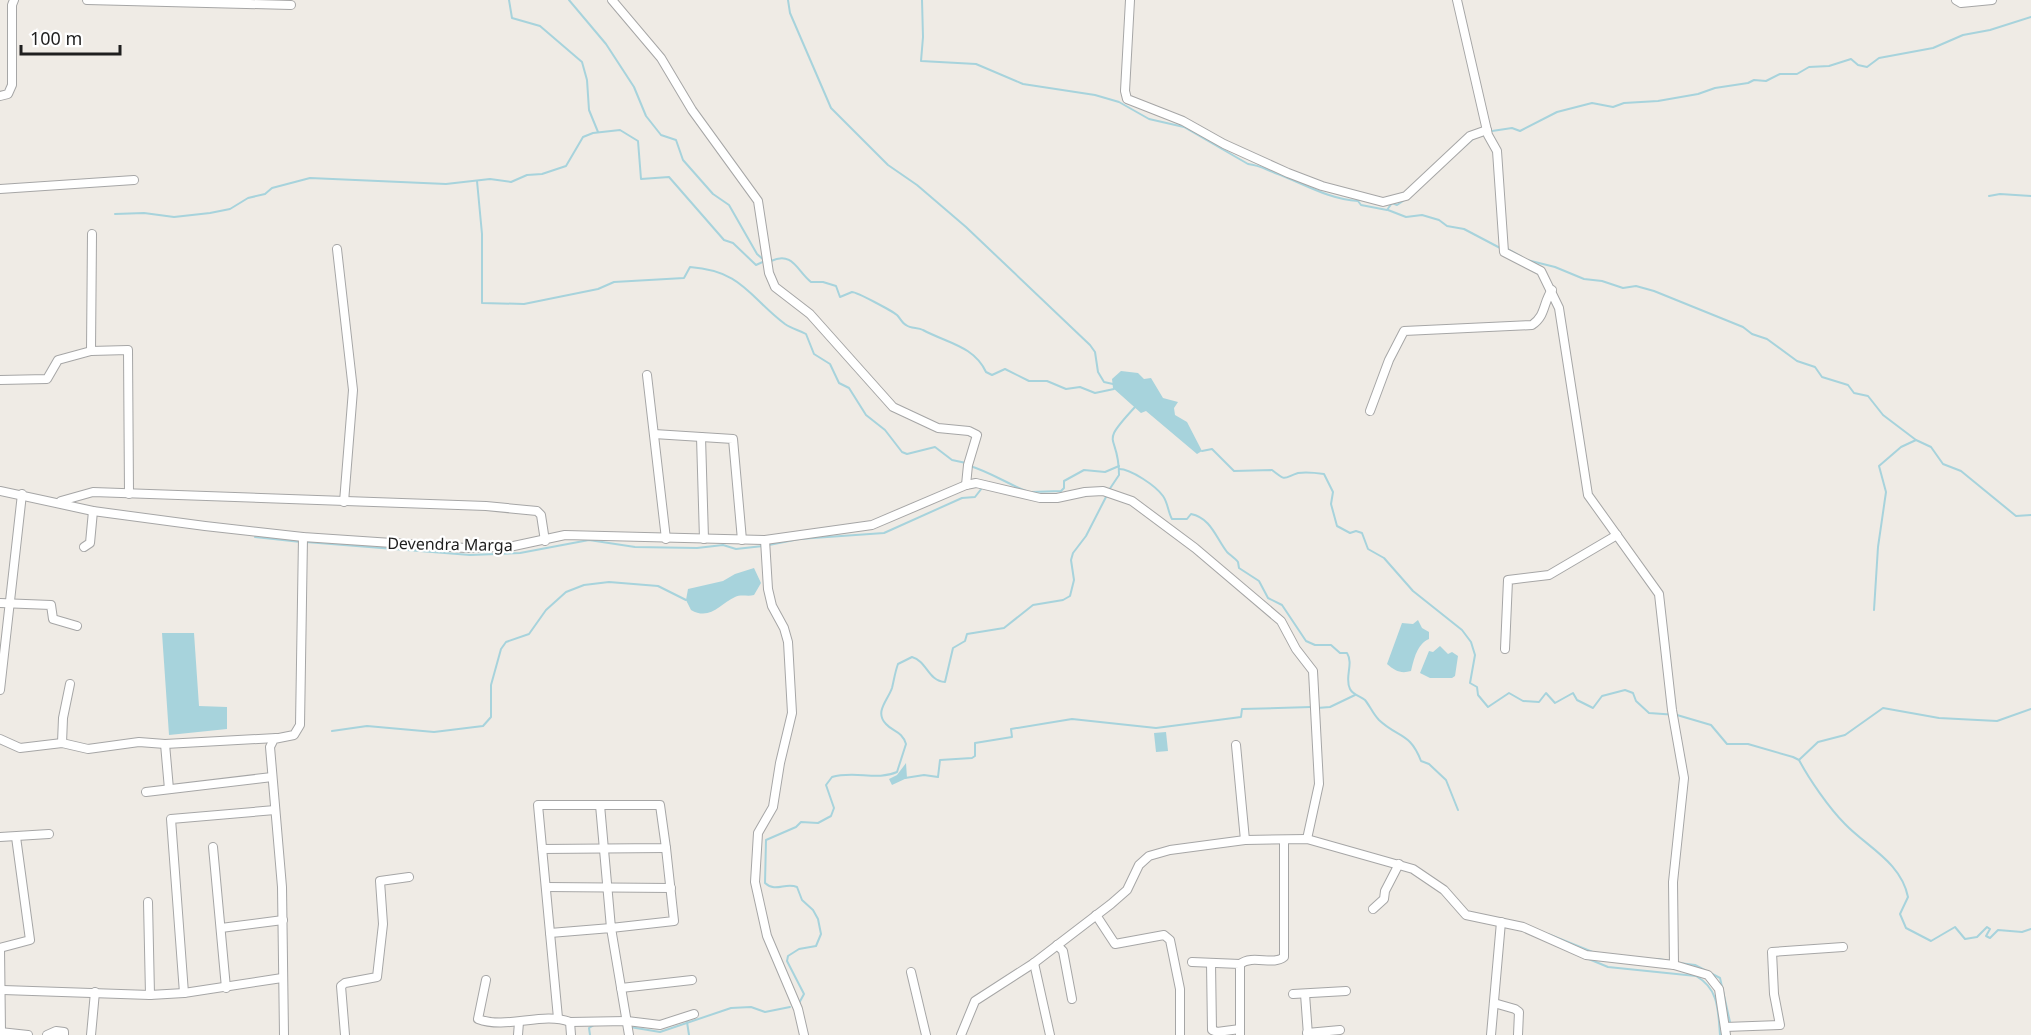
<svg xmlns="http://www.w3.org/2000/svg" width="2031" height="1035" font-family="'Noto Sans',sans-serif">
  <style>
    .water { fill: #a7d3dc }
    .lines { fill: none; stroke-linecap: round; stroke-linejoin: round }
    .stream { stroke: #a7d3dc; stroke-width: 2 }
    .minor-casing { stroke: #a6a6a6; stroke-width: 10 }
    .minor { stroke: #fff; stroke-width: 8 }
    .labels { text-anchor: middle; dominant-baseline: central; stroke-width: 4.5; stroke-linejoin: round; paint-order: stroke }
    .street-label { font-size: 16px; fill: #1f1f1f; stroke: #fff }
  </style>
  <rect width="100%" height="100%" fill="#efebe5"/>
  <g class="water">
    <path d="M1121,371L1138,373L1144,379L1151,378L1163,398L1178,402L1174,408L1175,415L1187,422L1202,451L1197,454L1146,411L1141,413L1113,388L1112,379Z"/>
    <path d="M754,568L761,583L754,595C748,597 741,594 735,597C720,604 710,621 691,610L686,600L688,589L723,581L735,574Z"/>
    <path d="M1418,620L1422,628L1429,632V639C1417,644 1414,659 1411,671C1401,674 1395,671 1387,664L1402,623L1413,624Z"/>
    <path d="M162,633H194L199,706L227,707V729L169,735Z"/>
    <path d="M1440,646L1448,654L1452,652L1458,656L1455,676L1452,678H1430L1420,673L1429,651L1433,652Z"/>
    <path d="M1166,732L1168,751L1156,752L1154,733Z"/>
    <path d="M906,763L907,778L892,785L889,779L897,775Z"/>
  </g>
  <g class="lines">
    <g class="stream">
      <path d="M509,0L512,18L540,26L582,62L587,80L589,110L598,132"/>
      <path d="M788,0L790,13L831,108L888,165L917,185L966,227L1090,345L1095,352L1098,372L1104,382L1113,384"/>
      <path d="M922,0L923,37L921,61L976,64L1023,84L1095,95L1119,102L1149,119L1184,127L1248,164C1259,165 1265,169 1275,173C1303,183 1327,199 1358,201L1361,205L1387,210L1392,203L1397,205L1409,197"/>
      <path d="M1492,131L1512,128L1520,131L1557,112L1592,103L1613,107L1624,103L1658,101L1698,94L1715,88L1748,83L1754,80L1766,81L1780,74H1797L1809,67L1829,66L1851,59L1858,65L1867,67L1879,58L1933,48L1963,35L1990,30L2031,17"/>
      <path d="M1458,152L1474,138"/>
      <path d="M477,181L482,234V303L524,304L598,289L614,282L684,278L690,267C743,271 749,297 785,324C792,329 799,330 806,334L814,354L830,364L839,383L849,388L866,415L885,430L902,452L907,454L935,447L952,460L966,463"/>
      <path d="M1989,196L2000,194L2031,196"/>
      <path d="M1388,210L1406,217L1422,215L1439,220L1447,226L1464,229L1502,249"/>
      <path d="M115,214L144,213L174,217L210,213L230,209L248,198L265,194L272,188L310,178L446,184L490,179L511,182L527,175L542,174L566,166L583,137L593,133L620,130L638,141L641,179L669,177L724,240L733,243L756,265L765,261L757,254L729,205L713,194L683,160L676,140L661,135L646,116L634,87L606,44L569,0"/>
      <path d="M1506,248L1522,257"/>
      <path d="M1527,260L1555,267L1584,279L1602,281L1623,288L1636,286L1654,291L1743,327L1752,334L1767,339L1797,361L1815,367L1822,377L1848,385L1854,393L1868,396L1883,415L1916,440L1931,447L1943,464L1961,471L2016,516L2031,515"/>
      <path d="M771,261C793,251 797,271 811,282H823L836,286L840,297L852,292C857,292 892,311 897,315C900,318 902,323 906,325C911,329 918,327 923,330C947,343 974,346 986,372L992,375L1005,369L1029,381H1047L1066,389L1080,387L1095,393L1114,389"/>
      <path d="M1202,451L1212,449L1234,471L1272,470C1287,482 1283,478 1298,473C1305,472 1317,473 1324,474L1333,492L1331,504L1337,526L1350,533L1356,531L1362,533L1368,549L1384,558L1413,591L1462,630L1471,642L1475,655L1470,683L1477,687L1478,695L1488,707L1509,693L1523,701L1539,702L1546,693L1555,703L1573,693L1577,700L1593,708L1602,696L1625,690L1633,693L1636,701L1649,713L1677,715L1711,725L1727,744H1748L1793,757L1799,760C1809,779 1829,808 1845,824C1867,847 1901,862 1908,897L1900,914L1906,928L1931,941L1955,927L1965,939L1977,937L1987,927L1990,929L1986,936L1990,938L1998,930L2022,932L2031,929"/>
      <path d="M970,466C990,472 1006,483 1026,491"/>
      <path d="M1119,469C1131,469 1156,486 1163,496C1168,503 1168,512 1172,519H1187L1191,514C1211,518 1216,538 1227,552C1230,555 1235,558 1238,562L1239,568L1259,581L1268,598L1282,605L1306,641L1315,645H1331L1340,653H1347C1354,664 1344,678 1350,689C1353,695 1360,696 1365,700C1370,706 1373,714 1379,720C1398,738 1410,732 1421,761L1429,764L1446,780L1458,810"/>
      <path d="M1109,490L1119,475C1119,431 1097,448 1135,407"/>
      <path d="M1031,492L1061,491L1064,488V481L1084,470L1105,472L1119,466"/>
      <path d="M255,537L301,542"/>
      <path d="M306,542L470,555L520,553L589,540L635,547L697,548L723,545L736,549L763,546"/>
      <path d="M769,545L799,539L884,533L962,498L975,497L982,488"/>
      <path d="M1874,610L1878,547L1886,492L1879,466L1901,447L1916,440"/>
      <path d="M1317,708L1330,707L1355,695"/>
      <path d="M332,731L367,726L434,732L483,726L491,717V685L501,649L506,642L529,634L546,610L566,592L584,585L609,582L658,586L686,600"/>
      <path d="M1800,759L1818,742L1845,735L1883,708L1939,718L1997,721L2031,709"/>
      <path d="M905,778L924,775L938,777L940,760L972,758L975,756V743L1012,737L1011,729L1072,719L1156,728L1241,717L1242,709L1311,707"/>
      <path d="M1548,934L1595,953"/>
      <path d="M1555,945L1608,967L1696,976C1719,989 1718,1010 1720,1035"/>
      <path d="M1658,959L1670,961"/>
      <path d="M1679,963L1695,965L1720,978L1730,1022"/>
      <path d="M798,1005L804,994L787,961L788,956L799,949L816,946L821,934L818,919L813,910L802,900L797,887C785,882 776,893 765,883L766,840L796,827L801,822L818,823L831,816L834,808L826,785L832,777C854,770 877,781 897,772L906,744C902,731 893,732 886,724C874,712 888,700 892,688C894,680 895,672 898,664L912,657C927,661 928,681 945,682L953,648L965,641L967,634L1004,628L1033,605L1063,600L1070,596L1074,580L1071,560L1073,553L1086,536L1107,495"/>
      <path d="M687,1022L689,1035"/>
      <path d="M630,1027L660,1032L731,1008L751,1007L765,1012L790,1007"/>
      <path d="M590,1035L589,1028L594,1025"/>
    </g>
    <defs>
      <g id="minor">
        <path d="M87,0L291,5"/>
        <path d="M612,0L661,58L692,110L758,201L769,273L775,287L810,314L893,407L938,428L969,431L977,435L968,465L966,485"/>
        <path d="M1130,0L1125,91L1127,99L1183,121L1224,144L1288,173L1322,186L1383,202L1406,196L1470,136L1487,130"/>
        <path d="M1457,0L1488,135L1497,151L1504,252L1541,271L1559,308L1588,495L1659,594L1672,710L1684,778L1673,882L1674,965"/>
        <path d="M1956,0L1961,3L1992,0"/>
        <path d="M0,96L8,94L12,85V5L14,0"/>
        <path d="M0,189L134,180"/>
        <path d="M337,249L353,390L344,502"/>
        <path d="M91,351L92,234"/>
        <path d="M647,375L666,539"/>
        <path d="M0,380L47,379L58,360L91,351L128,350L129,494"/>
        <path d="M1370,411L1389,360L1404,331L1532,325C1546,316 1543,302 1552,290"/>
        <path d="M654,434L733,439L742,540"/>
        <path d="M701,437L704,539"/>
        <path d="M0,491L93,511L205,526L303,537L466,548L509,547L565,535L765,540L872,525L966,485L976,483L1040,498H1057L1085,492L1103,491L1132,501L1195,548L1281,621L1296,649L1313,671L1319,784L1307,839"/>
        <path d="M61,501L93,492L486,506L537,511L541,515L545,541"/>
        <path d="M765,540L768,589L772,606L784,628L788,642L792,713L780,763L773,807L758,833L755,882L767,936L798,1009L804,1035"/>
        <path d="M84,547L90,543L93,511"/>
        <path d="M0,603L51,605L53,619L77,626"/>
        <path d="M1505,649L1508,580L1549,575L1617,535"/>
        <path d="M0,690L22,494"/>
        <path d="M0,739L20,748L62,743L88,749L139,742L165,744L276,738"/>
        <path d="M62,743L63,718L70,684"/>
        <path d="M165,744L169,789"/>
        <path d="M1236,745L1245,840"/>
        <path d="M146,792L272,777"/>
        <path d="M600,805L611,928L674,921L666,848"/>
        <path d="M0,837L49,834"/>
        <path d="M213,847L226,988"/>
        <path d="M542,849L666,848L660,805H538L558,1018"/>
        <path d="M546,887L671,888"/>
        <path d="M148,902L150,995"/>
        <path d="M1373,909L1384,899L1385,891L1399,864"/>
        <path d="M1096,915L1115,944L1164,935L1170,940L1180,989V1035"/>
        <path d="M221,928L283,920"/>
        <path d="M550,933L611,928L629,1035"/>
        <path d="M1057,945L1063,951L1072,999"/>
        <path d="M0,948L30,940L16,837"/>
        <path d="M0,948L1,1032"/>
        <path d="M1192,962L1240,964V1035"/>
        <path d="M1034,963L1050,1035"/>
        <path d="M1211,963L1212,1030L1217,1032L1240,1029"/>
        <path d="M1240,964C1253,954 1273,966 1284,957V840"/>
        <path d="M911,972L926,1035"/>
        <path d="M486,980L478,1019C507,1030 543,1011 570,1022L571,1035"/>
        <path d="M621,988L692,980"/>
        <path d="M3,990L150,995L184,993L282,978"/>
        <path d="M184,993L171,819L275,810"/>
        <path d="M1293,994L1346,991"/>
        <path d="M1305,994L1308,1035"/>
        <path d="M1494,1003L1515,1009L1519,1012L1518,1035"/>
        <path d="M570,1022L627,1021L660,1025L694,1014"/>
        <path d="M1725,1027L1780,1025L1774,994L1772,952L1843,947"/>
        <path d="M0,1032L28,1035"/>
        <path d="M1307,1033L1340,1030"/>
        <path d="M47,1035L56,1031L64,1032V1035"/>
        <path d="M91,1035L95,992"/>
        <path d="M284,1035L282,887L270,747L274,739L294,735L300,725L303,537"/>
        <path d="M345,1035L341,986L345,983L377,977L383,924L380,881L409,877"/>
        <path d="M518,1035L519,1022"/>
        <path d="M961,1035L975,1001L1034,963L1111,904L1127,890L1139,865L1149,856L1170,850L1245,840L1307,839L1413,869L1444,890L1466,915L1523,927L1586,955L1674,965L1708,975L1719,989L1726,1035"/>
        <path d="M1491,1035L1501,922"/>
      </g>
    </defs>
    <use href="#minor" class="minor-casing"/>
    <use href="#minor" class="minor"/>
  </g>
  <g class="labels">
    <g class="street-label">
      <text transform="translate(450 544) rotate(1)">Devendra Marga</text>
    </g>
  </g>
  <path d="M21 45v9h99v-9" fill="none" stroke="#1f1f1f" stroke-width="3"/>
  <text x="30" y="45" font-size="18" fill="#1f1f1f" stroke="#ffffff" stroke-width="4.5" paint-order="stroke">100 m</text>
</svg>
